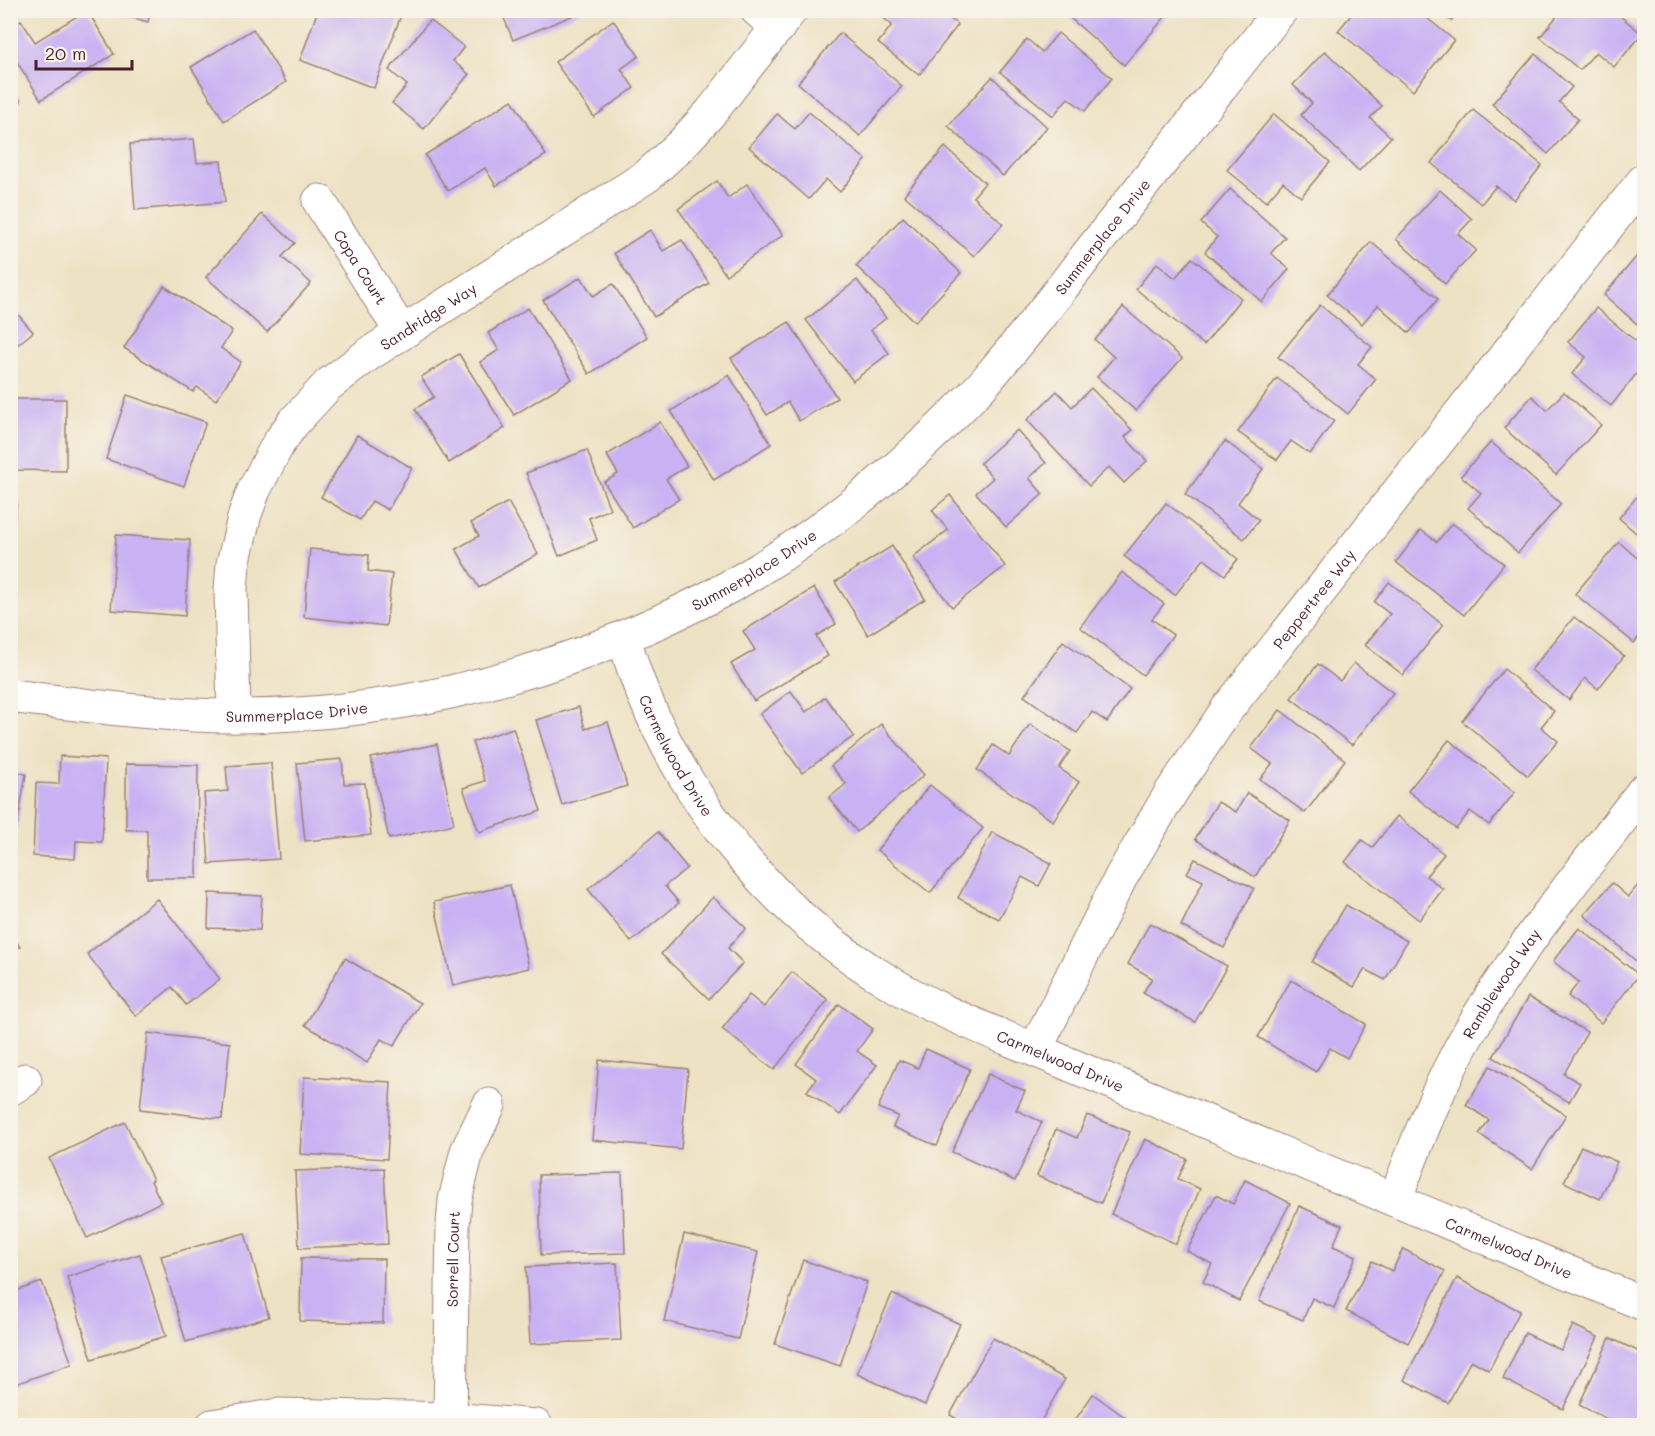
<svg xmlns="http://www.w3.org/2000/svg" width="1655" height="1436" font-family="Mali,sans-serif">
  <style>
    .building { fill: #c9b2f3 }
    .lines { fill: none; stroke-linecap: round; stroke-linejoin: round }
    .minor-casing { stroke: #9c8078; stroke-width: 35 }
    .minor { stroke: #fff; stroke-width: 33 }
    .labels { text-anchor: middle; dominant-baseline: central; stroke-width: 5; stroke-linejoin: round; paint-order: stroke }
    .street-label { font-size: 15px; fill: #4a1f2b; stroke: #f7f3e8 }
  </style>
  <rect width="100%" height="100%" fill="#f7f3e8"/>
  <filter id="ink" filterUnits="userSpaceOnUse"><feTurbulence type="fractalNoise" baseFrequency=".0167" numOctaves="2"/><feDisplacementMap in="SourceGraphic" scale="12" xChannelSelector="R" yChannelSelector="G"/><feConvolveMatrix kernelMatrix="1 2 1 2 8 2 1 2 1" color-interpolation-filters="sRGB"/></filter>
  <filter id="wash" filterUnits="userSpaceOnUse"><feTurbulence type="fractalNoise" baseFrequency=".008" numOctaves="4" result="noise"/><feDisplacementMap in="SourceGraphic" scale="24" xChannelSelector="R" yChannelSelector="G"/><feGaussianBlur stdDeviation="1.35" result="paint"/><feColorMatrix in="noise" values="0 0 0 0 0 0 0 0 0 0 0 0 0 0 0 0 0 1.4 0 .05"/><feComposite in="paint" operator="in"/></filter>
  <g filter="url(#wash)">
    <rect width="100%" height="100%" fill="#eee2c4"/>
    <g id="blocks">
      <g class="building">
        <path d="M87,10L114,54L41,100L10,51V26L21,20L35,42Z"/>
        <path d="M105,10H151L148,22Z"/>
        <path d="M318,10H403L374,88L300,60Z"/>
        <path d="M874,10H939L958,25L919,75L878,43L892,25Z"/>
        <path d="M1061,10H1171L1124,65Z"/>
        <path d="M1355,10H1370L1380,18L1386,10H1417L1454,40L1413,91L1338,31Z"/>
        <path d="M1439,10H1460L1451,21Z"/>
        <path d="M1562,10H1613L1642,34L1614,67L1596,52L1580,70L1540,37Z"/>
        <path d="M501,11H584L513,40Z"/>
        <path d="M430,20L464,47L453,61L469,74L424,129L392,103L407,85L389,70Z"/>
        <path d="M613,20L639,56L621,69L634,88L594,117L555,62Z"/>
        <path d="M253,29L286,82L224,121L191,67Z"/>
        <path d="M840,33L902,86L860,136L798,83Z"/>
        <path d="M1058,33L1112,78L1085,111L1068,98L1053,116L1000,72L1027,39L1042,52Z"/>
        <path d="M1325,51L1382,106L1370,118L1391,137L1359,171L1301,115L1312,103L1293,85Z"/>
        <path d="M1535,54L1572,87L1559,102L1578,119L1548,154L1492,104Z"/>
        <path d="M992,77L1047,127L1003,176L948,126Z"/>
        <path d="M10,85L21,101L10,108Z"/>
        <path d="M512,100L546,155L496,186L485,168L448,191L425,155Z"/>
        <path d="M1473,110L1542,165L1514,200L1496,186L1481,204L1431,163Z"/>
        <path d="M809,112L866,160L840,192L826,179L809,199L749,147L777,114L795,129Z"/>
        <path d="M1274,114L1330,162L1301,197L1283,182L1266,202L1227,170Z"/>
        <path d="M194,139L197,163L221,161L225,202L135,210L130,144Z"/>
        <path d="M945,147L985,183L973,197L1003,224L974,256L904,195Z"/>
        <path d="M717,181L728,198L747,184L783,235L726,275L678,209Z"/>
        <path d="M1230,189L1285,237L1271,253L1289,269L1262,302L1205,252L1217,237L1201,223Z"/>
        <path d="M1440,190L1472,219L1458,234L1476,250L1445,284L1396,239Z"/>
        <path d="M262,214L295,243L282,257L311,283L267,332L206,277Z"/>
        <path d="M903,217L961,273L915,322L856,266Z"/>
        <path d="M650,230L663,251L682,240L709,283L654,317L614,253Z"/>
        <path d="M1371,242L1438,299L1409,333L1378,305L1362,324L1327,295Z"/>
        <path d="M1637,256L1644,262V330L1604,295Z"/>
        <path d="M1192,258L1241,298L1204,345L1136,289L1157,263L1175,278Z"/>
        <path d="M581,277L593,296L613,284L647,337L589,374L543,300Z"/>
        <path d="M857,280L886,318L871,330L889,353L853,381L806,320Z"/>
        <path d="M164,286L232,331L221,348L241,362L216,400L197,387L193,392L124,348Z"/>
        <path d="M10,305L33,332L10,351Z"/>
        <path d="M1320,305L1372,347L1358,364L1376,379L1348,414L1278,357Z"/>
        <path d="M1123,307L1182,358L1136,411L1097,377L1114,357L1095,340Z"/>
        <path d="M528,308L572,379L514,415L480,362L499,350L488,333Z"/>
        <path d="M1596,308L1644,348V364L1611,406L1572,374L1586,357L1568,342Z"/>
        <path d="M789,322L837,398L799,421L788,402L767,415L731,358Z"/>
        <path d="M459,354L505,428L449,463L415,409L434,397L421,377Z"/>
        <path d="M729,375L771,444L714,480L671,411Z"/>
        <path d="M1277,378L1334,421L1310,454L1291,441L1277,460L1238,432Z"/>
        <path d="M1091,388L1132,430L1125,437L1147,461L1124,483L1109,467L1089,486L1027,420L1057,391L1072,407Z"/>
        <path d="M1564,392L1601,425L1556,475L1504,428L1532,396L1547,410Z"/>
        <path d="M127,395L206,422L184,486L106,459Z"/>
        <path d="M10,399H66V471L10,470Z"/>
        <path d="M660,422L687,466L666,479L679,499L633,528L604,482L618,474L607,455Z"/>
        <path d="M1017,430L1046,463L1029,478L1043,494L1006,527L976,493L993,478L980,463Z"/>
        <path d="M357,435L412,468L388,510L372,501L360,520L321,497Z"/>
        <path d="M1225,441L1263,469L1238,503L1259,520L1244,539L1185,494Z"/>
        <path d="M1491,442L1561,504L1518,553L1468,508L1481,493L1461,476Z"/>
        <path d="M587,450L610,509L589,518L597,540L559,556L526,473Z"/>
        <path d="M1644,488V540L1619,518Z"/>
        <path d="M950,495L1005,566L952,607L913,557L948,530L932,510Z"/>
        <path d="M10,501L17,502L12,538H10Z"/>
        <path d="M508,502L538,554L479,588L456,549L479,536L471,523Z"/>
        <path d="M1166,503L1238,559L1225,575L1204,559L1175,595L1124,556Z"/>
        <path d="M1452,523L1504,564L1464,615L1396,562L1421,530L1437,542Z"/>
        <path d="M116,535L190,540L185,616L111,610Z"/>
        <path d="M1619,542L1644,564V630L1634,643L1575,594Z"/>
        <path d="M892,546L925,599L868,635L835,582Z"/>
        <path d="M310,549L369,555L368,571L392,574L386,626L304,617Z"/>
        <path d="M1122,572L1164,604L1152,619L1173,635L1143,675L1080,627Z"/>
        <path d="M1389,582L1443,625L1403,675L1365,645L1390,614L1374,602Z"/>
        <path d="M814,588L836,624L816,636L828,656L754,701L731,664L755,650L743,631Z"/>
        <path d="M1574,617L1624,656L1598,689L1585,678L1569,700L1531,670Z"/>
        <path d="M1063,641L1130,689L1107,722L1092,712L1077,733L1024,696Z"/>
        <path d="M1354,663L1393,693L1352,745L1291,698L1318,664L1340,681Z"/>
        <path d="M1504,669L1554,711L1541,727L1558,741L1528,776L1462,721Z"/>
        <path d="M791,691L806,712L825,697L854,736L802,773L760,714Z"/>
        <path d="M579,707L585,729L608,722L627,786L562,805L536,720Z"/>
        <path d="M1280,710L1345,760L1305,813L1260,779L1272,764L1251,748Z"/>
        <path d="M881,724L924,775L857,832L829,798L846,784L831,766Z"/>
        <path d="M1030,724L1070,751L1059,768L1079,782L1053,821L977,770L993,745L1009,756Z"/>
        <path d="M513,728L541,811L479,832L463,788L485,781L472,742Z"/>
        <path d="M1449,740L1515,792L1489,825L1470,811L1456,829L1408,791Z"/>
        <path d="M437,744L454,824L389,839L371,758Z"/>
        <path d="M60,756L106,759L102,842L76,841L75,859L33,856L36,783L59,784Z"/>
        <path d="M342,759L344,784L365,783L371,835L305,841L297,763Z"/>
        <path d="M271,763L279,859L209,864L204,793L228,791L226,766Z"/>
        <path d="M126,764L198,765L197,878H147V830H126Z"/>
        <path d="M10,771L26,774L17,827L10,826Z"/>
        <path d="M930,785L983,828L930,893L877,850Z"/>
        <path d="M1247,793L1290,820L1255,877L1195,839L1218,802L1236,812Z"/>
        <path d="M1397,816L1444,854L1426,876L1443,889L1419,920L1345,862L1362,840L1372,848Z"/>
        <path d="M658,832L687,868L665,886L679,903L631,942L588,889Z"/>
        <path d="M992,832L1051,863L1039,886L1022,877L999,919L958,898Z"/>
        <path d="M1195,859L1254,888L1224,948L1181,926L1203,881L1187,873Z"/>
        <path d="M1644,878V968L1584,915L1612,883L1628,897Z"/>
        <path d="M510,885L529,968L453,986L434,902Z"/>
        <path d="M209,893L262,896L260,930L208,928Z"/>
        <path d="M713,897L746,928L728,948L743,963L709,999L661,954Z"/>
        <path d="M157,899L220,979L186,1005L172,987L136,1016L87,954Z"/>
        <path d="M1346,905L1407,941L1385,980L1365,969L1354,987L1312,962Z"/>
        <path d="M1150,923L1227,966L1195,1022L1143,993L1152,978L1128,964Z"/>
        <path d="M1579,928L1639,975L1601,1023L1568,996L1579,982L1553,961Z"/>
        <path d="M10,932L20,947L10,953Z"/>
        <path d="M345,958L420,1003L394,1046L381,1039L367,1063L305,1025Z"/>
        <path d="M792,972L828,1000L774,1070L722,1029L749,995L764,1007Z"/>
        <path d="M1291,980L1366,1024L1347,1058L1330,1048L1316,1072L1258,1037Z"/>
        <path d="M1528,997L1587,1032L1564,1074L1580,1083L1569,1102L1493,1057Z"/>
        <path d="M839,1004L873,1029L857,1051L877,1065L840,1115L807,1091L816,1079L796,1064Z"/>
        <path d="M148,1033L230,1043L222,1119L140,1109Z"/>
        <path d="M926,1049L970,1069L937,1146L893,1127L898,1116L878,1108L899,1060L918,1068Z"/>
        <path d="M599,1060L688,1069L681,1149L592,1140Z"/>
        <path d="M1490,1066L1566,1115L1532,1169L1479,1134L1489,1120L1466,1105Z"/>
        <path d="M988,1074L1025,1091L1016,1110L1042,1122L1015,1181L952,1152Z"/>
        <path d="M304,1077L391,1082L387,1159L300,1154Z"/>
        <path d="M1087,1115L1130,1132L1101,1203L1037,1176L1056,1129L1077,1138Z"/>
        <path d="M125,1122L153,1180L151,1181L161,1202L87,1238L49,1158Z"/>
        <path d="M1145,1139L1187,1159L1178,1179L1200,1189L1176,1244L1111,1214Z"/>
        <path d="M1581,1146L1617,1162L1600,1199L1564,1182Z"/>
        <path d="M384,1168L388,1244L299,1248L295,1171Z"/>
        <path d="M622,1173L625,1253L541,1255L539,1175Z"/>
        <path d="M1245,1180L1290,1203L1239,1301L1203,1282L1212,1264L1187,1251L1216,1195L1233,1204Z"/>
        <path d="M1299,1206L1342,1225L1333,1246L1356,1256L1334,1308L1312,1298L1303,1320L1259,1301Z"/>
        <path d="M245,1233L269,1317L186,1342L161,1256Z"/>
        <path d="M684,1234L758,1252L738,1339L664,1321Z"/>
        <path d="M1403,1249L1445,1271L1408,1343L1346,1311L1372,1261L1392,1271Z"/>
        <path d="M140,1254L166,1336L92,1359L67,1277Z"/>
        <path d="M301,1258L384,1259L383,1323L300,1321Z"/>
        <path d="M803,1260L867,1282L840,1366L775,1344Z"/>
        <path d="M617,1263L621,1340L530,1344L526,1267Z"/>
        <path d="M1457,1278L1520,1311L1489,1370L1471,1360L1448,1403L1404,1380Z"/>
        <path d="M42,1282L72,1364L10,1386V1293Z"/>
        <path d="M892,1294L960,1324L925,1405L857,1374Z"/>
        <path d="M1573,1325L1598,1337L1563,1409L1503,1379L1525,1333L1561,1350Z"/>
        <path d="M993,1338L1065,1379L1038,1426H969L950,1415Z"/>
        <path d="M1610,1338L1644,1354V1367L1640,1376L1644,1378V1426H1621L1579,1405Z"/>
        <path d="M1093,1394L1137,1426H1071Z"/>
      </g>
    </g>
  </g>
  <g filter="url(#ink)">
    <use href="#blocks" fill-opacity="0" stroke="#9c8078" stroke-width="1.5"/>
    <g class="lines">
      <defs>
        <g id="minor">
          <path d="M757,10L778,28"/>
          <path id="s1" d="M319,201L402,333"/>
          <path id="s2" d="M624,638C630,658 636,679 645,698C693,813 779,916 886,980C933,1009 985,1029 1035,1050L1644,1304"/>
          <path id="s3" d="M10,696C85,705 159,716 235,716C380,716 524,683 656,623C689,608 722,592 753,573C833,525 905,465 970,398C983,386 994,371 1006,357C1034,324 1061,289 1088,254C1153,173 1217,92 1281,10"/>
          <path id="s4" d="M234,716L231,590L233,564L245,514L254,490L278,444L293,423L328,385L369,354L647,176L681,145L712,111L791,10"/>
          <path id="s5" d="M1035,1050L1121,877L1172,791L1228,708L1644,180"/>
          <path d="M10,1089L25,1080"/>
          <path id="s6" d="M1395,1200C1417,1142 1439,1083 1471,1029C1521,944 1584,868 1644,790"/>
          <path id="s7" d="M450,1419L453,1225L455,1200L467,1151L489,1105"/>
          <path d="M212,1426L279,1415L450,1419L536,1426"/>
        </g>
      </defs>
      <use href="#minor" class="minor-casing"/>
      <use href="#minor" class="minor"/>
    </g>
  </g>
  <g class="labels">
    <g class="street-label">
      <text stroke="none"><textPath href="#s3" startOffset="1258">Summerplace Drive</textPath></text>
      <text stroke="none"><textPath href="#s1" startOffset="78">Copa Court</textPath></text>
      <text stroke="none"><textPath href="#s4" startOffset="480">Sandridge Way</textPath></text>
      <text stroke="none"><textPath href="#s3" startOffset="772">Summerplace Drive</textPath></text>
      <text stroke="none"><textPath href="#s5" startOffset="532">Peppertree Way</textPath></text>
      <text stroke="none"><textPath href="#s3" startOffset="288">Summerplace Drive</textPath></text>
      <text stroke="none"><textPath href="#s2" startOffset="129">Carmelwood Drive</textPath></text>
      <text stroke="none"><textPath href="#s6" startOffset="242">Ramblewood Way</textPath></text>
      <text stroke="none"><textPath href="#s2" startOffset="633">Carmelwood Drive</textPath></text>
      <text stroke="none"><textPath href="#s2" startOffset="1119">Carmelwood Drive</textPath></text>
      <text stroke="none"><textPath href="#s7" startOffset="160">Sorrell Court</textPath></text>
    </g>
  </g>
  <rect width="1655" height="1436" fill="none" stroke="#f7f3e8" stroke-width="36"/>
  <path d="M36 60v9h96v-9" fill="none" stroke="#4a1f2b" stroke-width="3"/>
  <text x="45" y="60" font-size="18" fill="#4a1f2b" stroke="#f7f3e8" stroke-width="4.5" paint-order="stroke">20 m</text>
</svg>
